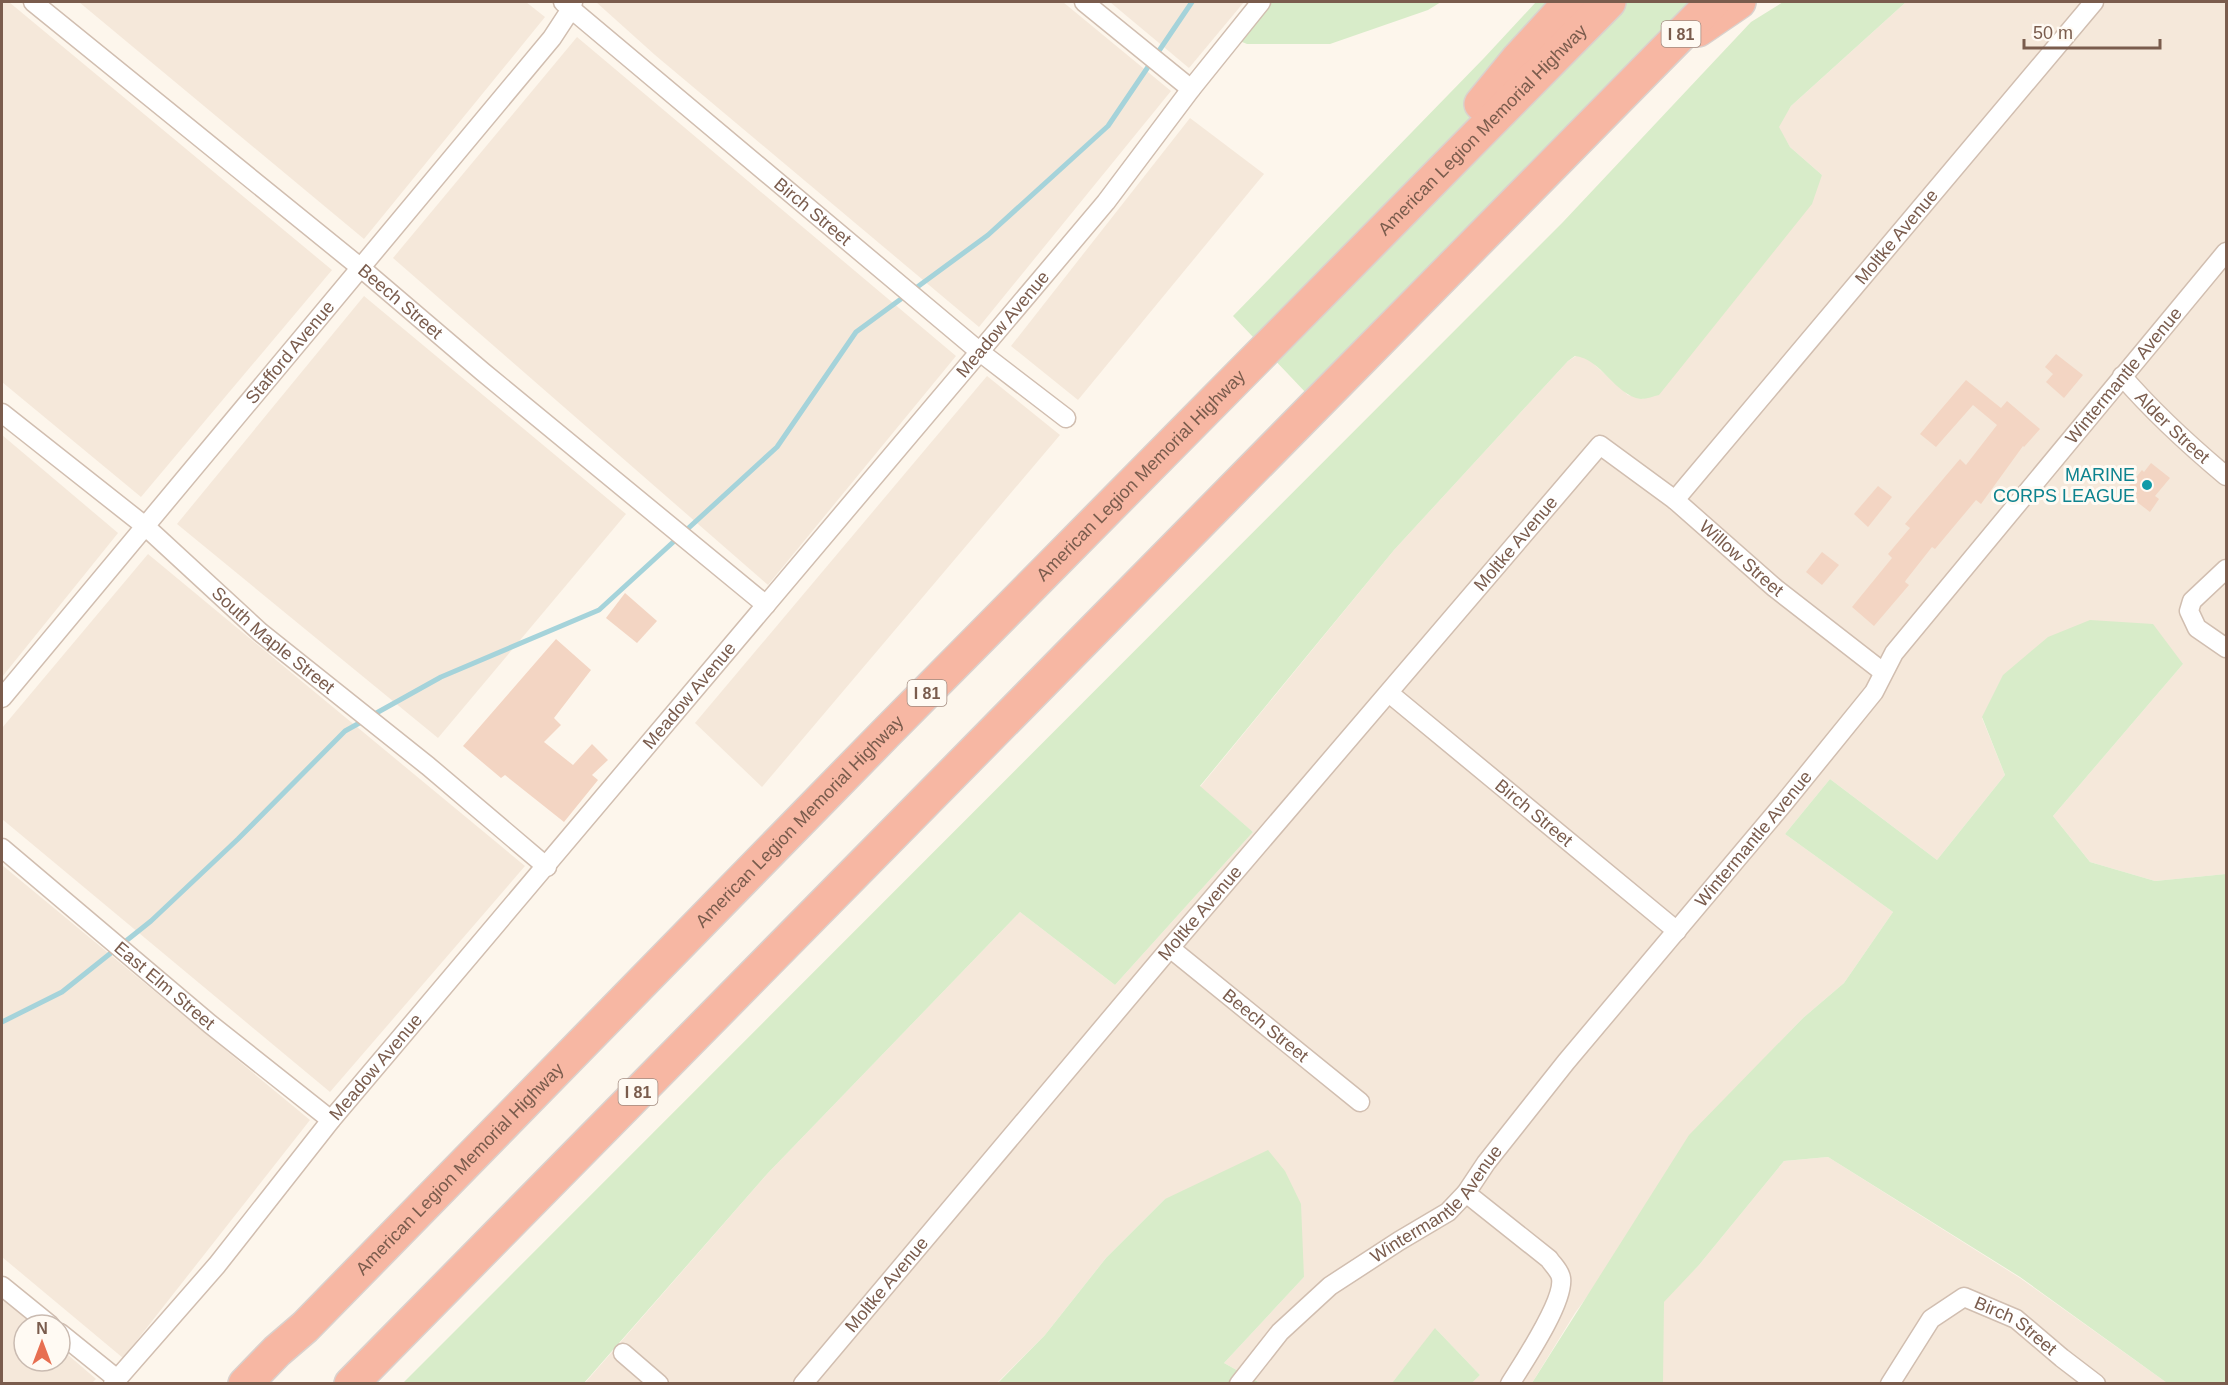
<svg xmlns="http://www.w3.org/2000/svg" width="2228" height="1385" font-family="Arial,sans-serif">
  <style>
    .residential { fill: #f5e8da }
    .green { fill: #d8ecc9 }
    .lines { fill: none; stroke-linecap: round; stroke-linejoin: round }
    .stream { stroke: #a5d3da; stroke-width: 5 }
    .building { fill: #f3d5c3 }
    .street-casing { stroke: #d1beb0; stroke-width: 21 }
    .highway-casing { stroke: #dad1cd; stroke-width: 36 }
    .street { stroke: #fff; stroke-width: 18 }
    .highway { stroke: #f7b7a3; stroke-width: 33 }
    .culture-dot { fill: #0f9aa8; stroke: #fffaf3; stroke-width: 2 }
    .labels { text-anchor: middle; dominant-baseline: central; stroke-width: 6; stroke-linejoin: round; paint-order: stroke }
    .shield { fill: #fffaf3; stroke: #a28b7f; stroke-width: 1.5 }
    .shield-label { font-size: 16px; font-weight: bold; fill: #7a5c4d }
    .street-label { font-size: 18px; fill: #7a5c4d; stroke: #fffaf3 }
    .culture-label { font-size: 18px; fill: #0d838f; stroke: #fffaf3; text-anchor: end }
  </style>
  <rect width="100%" height="100%" fill="#fdf6ec"/>
  <g class="residential">
    <path d="M2,2H9L332,270L141,497L2,382Z"/>
    <path d="M79,2H526L545,17L364,239Z"/>
    <path d="M596,2H1063L1171,91L979,327L655,55Z"/>
    <path d="M1110,2H1244L1189,68Z"/>
    <path d="M1906,2H2226V874L2155,881L2090,862L2053,816L2183,664L1982,718L2005,775L1937,860L1830,779L1785,834L1893,912L1844,983L1803,1018L1751,1072L1575,1313L1532,1383H1472L1480,1375L1436,1329L1392,1383H1260L1224,1363L1304,1277L1165,1199L1106,1258L1045,1335L997,1383L584,1384L768,1173L1020,912L1115,985L1253,832L1200,787L1394,550L1568,361L1576,356L1586,357L1628,395L1643,399L1822,175L1790,147L1778,127L1791,106Z"/>
    <path d="M577,37L956,356L768,585L393,258Z"/>
    <path d="M1190,118L1264,174L1078,400L1011,346Z"/>
    <path d="M364,296L626,514L438,738L177,524Z"/>
    <path d="M987,376L1060,435L762,787L695,723Z"/>
    <path d="M2,435L118,533L2,677Z"/>
    <path d="M148,554L525,866L330,1092L2,819V728Z"/>
    <path d="M2,865L310,1120L123,1358L2,1257Z"/>
    <path d="M1828,1157L2020,1278L2167,1383H1663V1302L1699,1265L1784,1161Z"/>
    <path d="M2,1298L33,1325H24V1361H60V1348L96,1379L92,1383H2Z"/>
  </g>
  <g class="green">
    <path d="M1252,2H1441L1428,10L1330,44H1247L1225,35Z"/>
    <path d="M1536,2H1692L1308,395L1233,316L1484,58Z"/>
    <path d="M1783,2H1906L1791,106L1779,127L1790,147L1822,175L1812,204L1659,395C1654,396 1647,399 1641,399C1614,395 1602,359 1575,356L1568,361L1394,550L1200,786L1253,832L1115,985L1020,912L768,1173L584,1383H403L1563,222L1751,22Z"/>
    <path d="M2090,620L2153,624L2183,664L2053,816L2090,862L2155,881L2226,874V1383H2167L2020,1277L1828,1157L1784,1161L1699,1265L1664,1302L1663,1383H1532L1689,1135L1803,1018L1844,983L1893,912L1785,834L1830,779L1937,860L2005,775L1982,717L2003,675L2048,637Z"/>
    <path d="M1268,1150L1285,1171L1301,1204L1304,1277L1224,1363L1260,1383L997,1384L1045,1335L1106,1258L1165,1199Z"/>
    <path d="M1435,1328L1480,1375L1472,1383H1392Z"/>
  </g>
  <g class="lines">
    <g class="stream">
      <path d="M371,716L441,677L599,610L777,447L856,332L988,235L1108,126L1192,2"/>
      <path d="M2,1022L62,992L151,921L238,839L345,731L363,721"/>
    </g>
  </g>
  <g class="building">
    <path d="M2056,354L2083,375L2064,398L2046,382L2053,374L2045,367Z"/>
    <path d="M1966,380L2001,408L2007,401L2040,429L2024,447L2023,446L1981,504L1976,500L1935,549L1932,547L1906,580L1905,582L1909,585L1874,626L1852,607L1892,558L1888,554L1910,528L1905,524L1960,459L1966,465L1997,425L1973,405L1936,447L1920,434Z"/>
    <path d="M2151,463L2170,478L2155,496L2159,499L2150,512L2124,492L2142,470L2144,472Z"/>
    <path d="M1878,486L1892,497L1868,527L1854,514Z"/>
    <path d="M1822,552L1839,565L1822,585L1806,572Z"/>
    <path d="M625,593L657,621L637,643L606,618Z"/>
    <path d="M556,639L591,670L554,718L561,725L544,742L573,765L592,744L608,760L592,775L598,780L564,822L505,775L501,778L463,746Z"/>
  </g>
  <g class="lines">
    <defs>
      <g id="street">
        <path id="s1" d="M33,2L361,268L483,372L766,605"/>
        <path id="s2" d="M563,2L980,352L1066,418"/>
        <path d="M1084,2L1191,89"/>
        <path id="s3" d="M2122,376C2154,413 2189,445 2226,476"/>
        <path id="s4" d="M2,413L145,526L260,632L428,766L547,867"/>
        <path id="s5" d="M1675,500L2094,2"/>
        <path d="M2226,569L2192,601L2189,611L2197,628L2226,648"/>
        <path id="s6" d="M1389,693L1677,931"/>
        <path id="s7" d="M2,698L552,38L571,9L573,2"/>
        <path id="s8" d="M2,848L210,1024L331,1120"/>
        <path id="s9" d="M1170,948L1360,1102"/>
        <path d="M1466,1193L1549,1259C1553,1265 1560,1271 1561,1278C1565,1301 1523,1363 1510,1384"/>
        <path d="M2,1286L50,1325"/>
        <path d="M60,1333L117,1379"/>
        <path d="M623,1353L659,1384"/>
        <path id="s10" d="M113,1384L217,1265L331,1120L1106,202L1191,89L1261,2"/>
        <path id="s11" d="M803,1384L1170,948L1600,445L1675,500L1775,588L1883,672"/>
        <path id="s12" d="M1239,1384L1280,1332L1330,1286L1399,1241L1448,1212L1466,1193L1486,1163L1566,1062L1784,803L1874,692L1894,653L2226,252"/>
        <path id="s13" d="M1890,1384L1931,1319L1964,1297L2016,1319L2062,1358L2096,1384"/>
      </g>
      <g id="highway">
        <path d="M1698,30L1739,2"/>
        <path d="M1481,104L1517,60L1570,2"/>
        <path id="s14" d="M245,1384L277,1351L305,1327L885,734L1609,2"/>
        <path d="M351,1384L1713,2"/>
      </g>
    </defs>
    <use href="#street" class="street-casing"/>
    <use href="#highway" class="highway-casing"/>
    <use href="#street" class="street"/>
    <use href="#highway" class="highway"/>
  </g>
  <circle class="culture-dot" cx="2147" cy="485" r="6"/>
  <g class="labels">
    <g class="shield">
      <rect x="1661.5" y="21" width="39" height="26" rx="4.5"/>
      <rect x="907.5" y="680" width="39" height="26" rx="4.5"/>
      <rect x="618.5" y="1079" width="39" height="26" rx="4.5"/>
    </g>
    <g class="shield-label">
      <text x="1681" y="34">I 81</text>
      <text x="927" y="693">I 81</text>
      <text x="638" y="1092">I 81</text>
    </g>
    <g class="street-label">
      <text stroke="none"><textPath href="#s14" startOffset="1762">American Legion Memorial Highway</textPath></text>
      <text stroke="none"><textPath href="#s2" startOffset="326">Birch Street</textPath></text>
      <text stroke="none"><textPath href="#s5" startOffset="344">Moltke Avenue</textPath></text>
      <text stroke="none"><textPath href="#s1" startOffset="474">Beech Street</textPath></text>
      <text stroke="none"><textPath href="#s10" startOffset="1384">Meadow Avenue</textPath></text>
      <text stroke="none"><textPath href="#s7" startOffset="450">Stafford Avenue</textPath></text>
      <text stroke="none"><textPath href="#s12" startOffset="1350">Wintermantle Avenue</textPath></text>
      <text stroke="none"><textPath href="#s3" startOffset="72">Alder Street</textPath></text>
      <text stroke="none"><textPath href="#s14" startOffset="1276">American Legion Memorial Highway</textPath></text>
      <text stroke="none"><textPath href="#s11" startOffset="1102">Moltke Avenue</textPath></text>
      <text stroke="none"><textPath href="#s11" startOffset="1413">Willow Street</textPath></text>
      <text stroke="none"><textPath href="#s4" startOffset="354">South Maple Street</textPath></text>
      <text stroke="none"><textPath href="#s10" startOffset="898">Meadow Avenue</textPath></text>
      <text stroke="none"><textPath href="#s6" startOffset="188">Birch Street</textPath></text>
      <text stroke="none"><textPath href="#s14" startOffset="790">American Legion Memorial Highway</textPath></text>
      <text stroke="none"><textPath href="#s12" startOffset="756">Wintermantle Avenue</textPath></text>
      <text stroke="none"><textPath href="#s11" startOffset="616">Moltke Avenue</textPath></text>
      <text stroke="none"><textPath href="#s8" startOffset="213">East Elm Street</textPath></text>
      <text stroke="none"><textPath href="#s9" startOffset="123">Beech Street</textPath></text>
      <text stroke="none"><textPath href="#s10" startOffset="412">Meadow Avenue</textPath></text>
      <text stroke="none"><textPath href="#s14" startOffset="304">American Legion Memorial Highway</textPath></text>
      <text stroke="none"><textPath href="#s12" startOffset="270">Wintermantle Avenue</textPath></text>
      <text stroke="none"><textPath href="#s11" startOffset="130">Moltke Avenue</textPath></text>
      <text stroke="none"><textPath href="#s13" startOffset="176">Birch Street</textPath></text>
    </g>
    <g class="culture-label">
      <text x="2135" y="475">MARINE<tspan x="2135" dy="21">CORPS LEAGUE</tspan></text>
    </g>
  </g>
  <rect width="2228" height="1385" fill="none" stroke="#7a5c4d" stroke-width="6"/>
  <g transform="translate(42 1343)"><circle r="28" fill="#fffaf3" stroke="#cabbb1" stroke-width="1.5"/>
  <path d="M0-4.5L10 22L0 15L-10 22Z" fill="#e76f51"/>
  <text y="-9" font-size="16" font-weight="bold" text-anchor="middle" fill="#7a5c4d">N</text>
  </g>
  <path d="M2024 39v9h136v-9" fill="none" stroke="#7a5c4d" stroke-width="3"/>
  <text x="2033" y="39" font-size="18" fill="#7a5c4d" stroke="#fffaf3" stroke-width="4.5" paint-order="stroke">50 m</text>
</svg>
